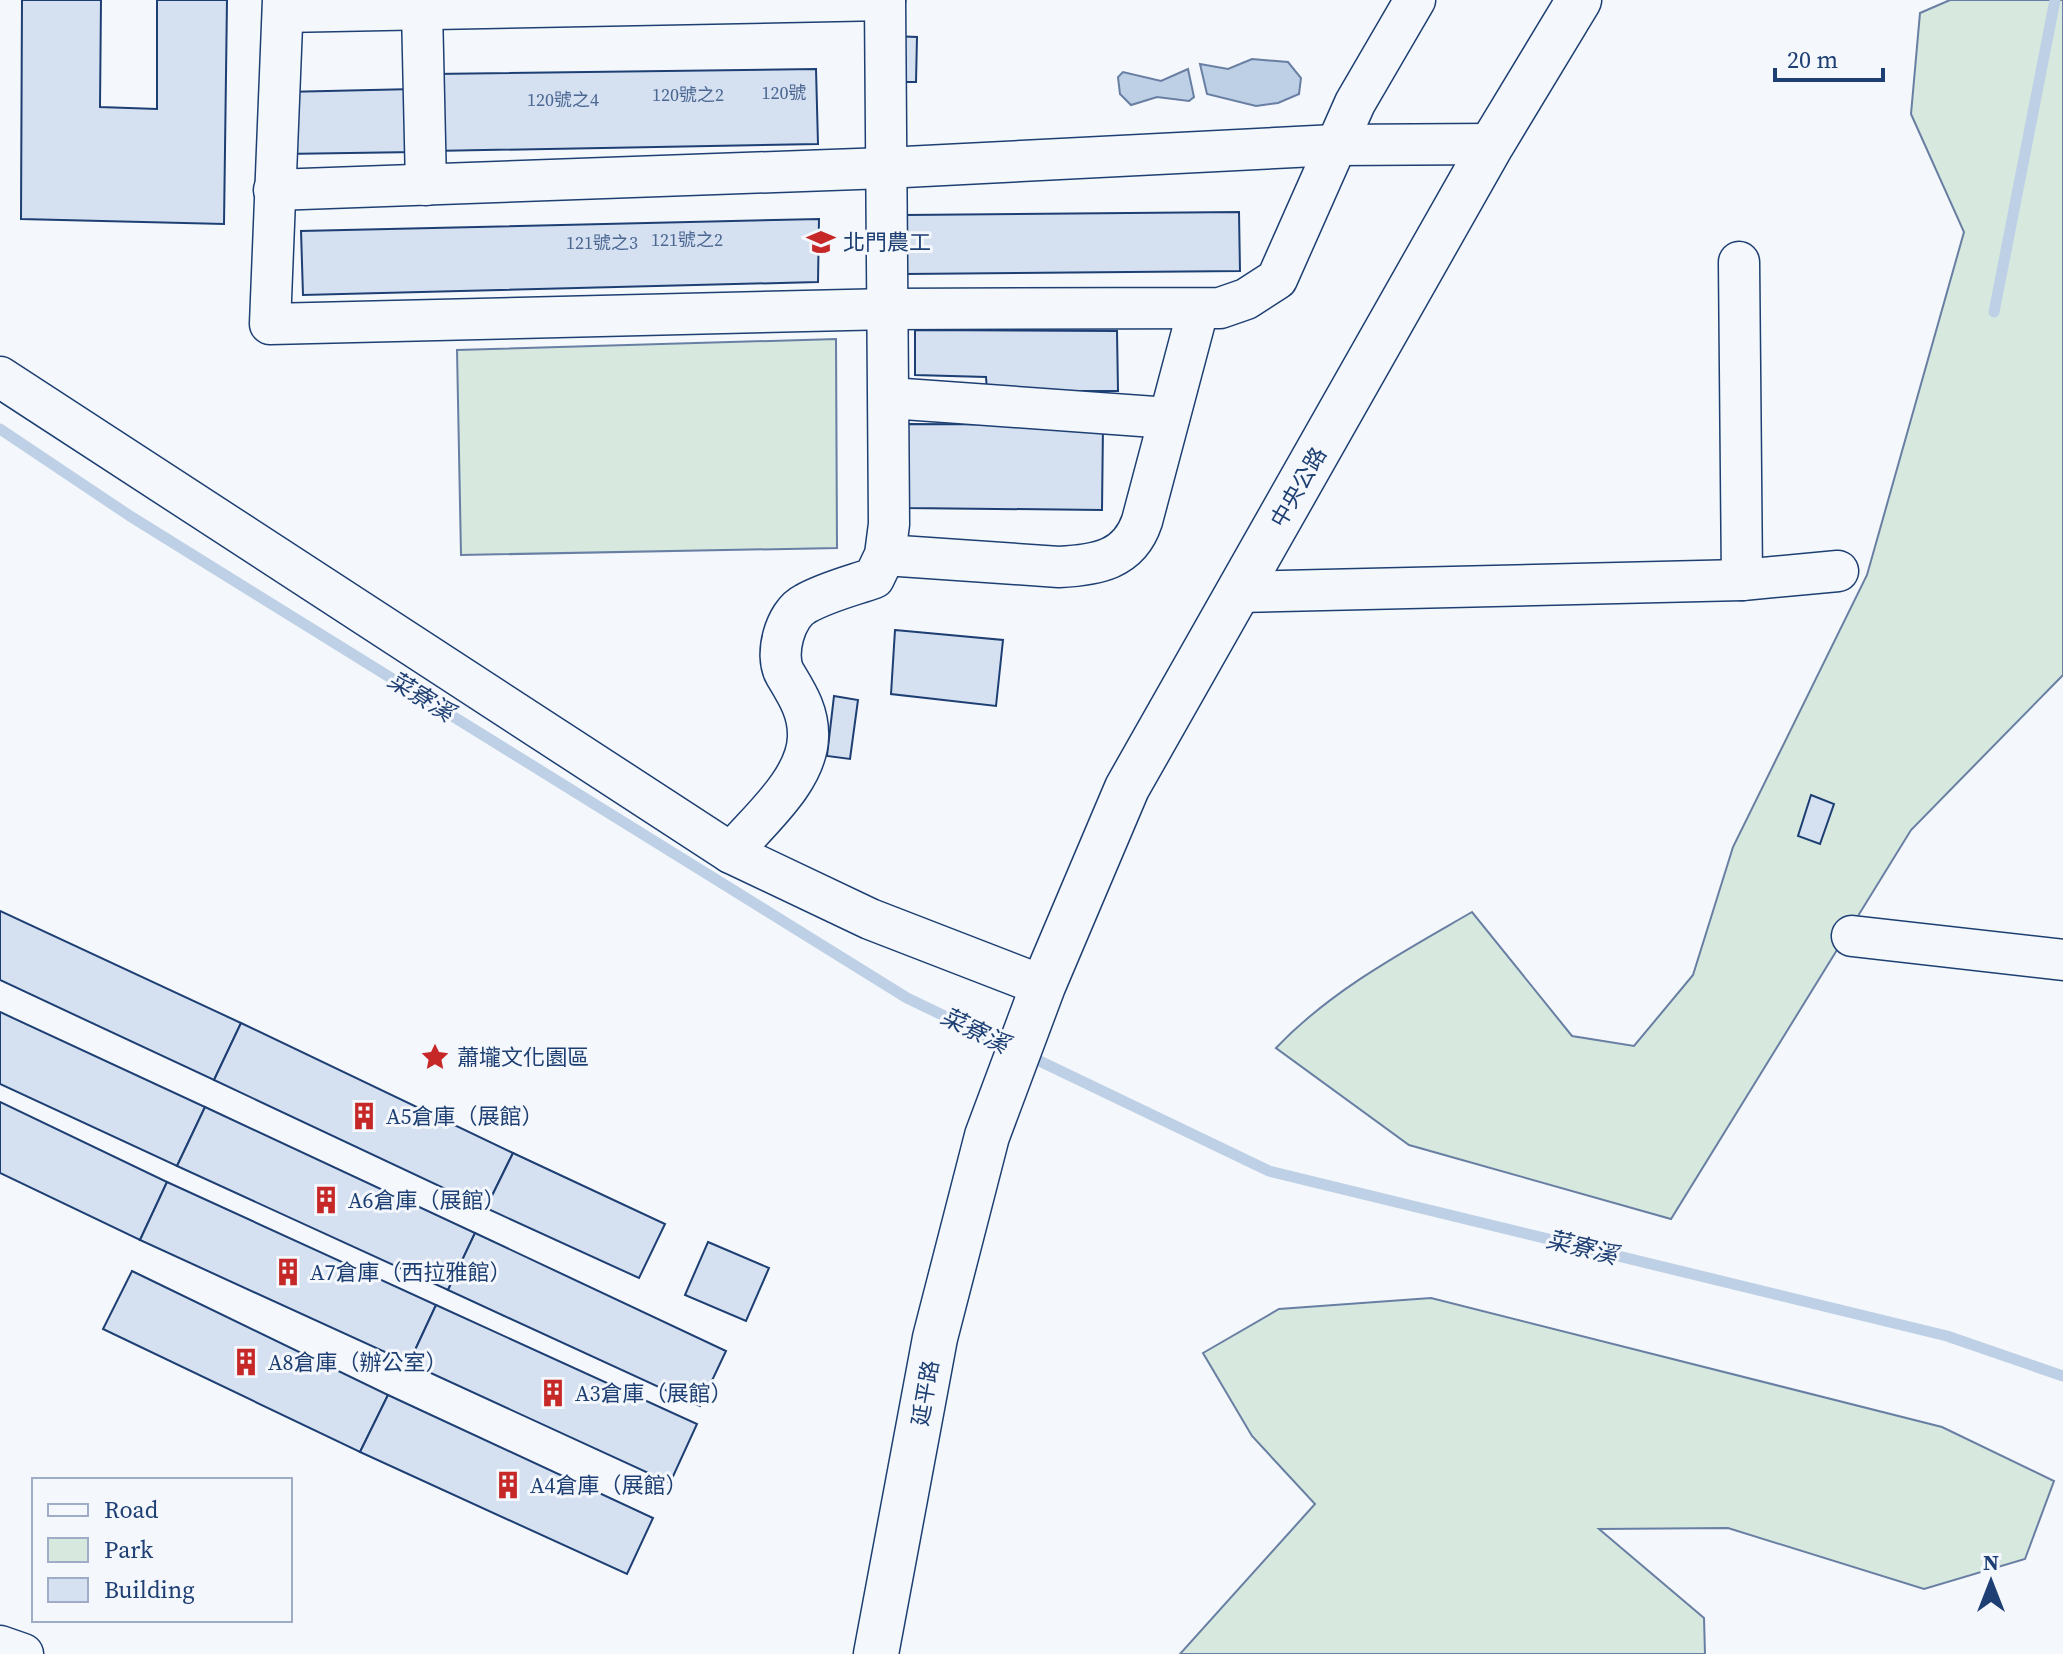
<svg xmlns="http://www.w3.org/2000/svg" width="2063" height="1654" font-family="'Source Serif 4','Noto Sans TC',serif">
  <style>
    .green { fill: #d7e8df; stroke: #687fa3; stroke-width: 2 }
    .water { fill: #bed0e5; stroke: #687fa3; stroke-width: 2 }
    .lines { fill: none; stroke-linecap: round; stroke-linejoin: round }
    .stream { stroke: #bed0e5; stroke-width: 11 }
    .building { fill: #d5e0f0; stroke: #1d3f73; stroke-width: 2 }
    .minor-casing { stroke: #1d3f73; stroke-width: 43 }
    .major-casing { stroke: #1d3f73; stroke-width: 47 }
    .minor { stroke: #f4f7fb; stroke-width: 40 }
    .major { stroke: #f4f7fb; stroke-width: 44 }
    .labels { text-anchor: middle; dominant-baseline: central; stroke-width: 6; stroke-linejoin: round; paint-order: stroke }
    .number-label { font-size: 18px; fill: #4b6792 }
    .poi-label { font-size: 22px; fill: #1d3f73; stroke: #f4f7fb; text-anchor: start }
    .street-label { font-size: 22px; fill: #1d3f73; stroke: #f4f7fb }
    .water-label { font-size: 24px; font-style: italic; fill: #1d3f73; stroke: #f4f7fb }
  </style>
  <rect width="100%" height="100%" fill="#f4f7fb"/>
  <g class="green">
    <path d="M1950,0H2063V675L1911,830L1671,1219L1409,1145L1276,1048C1331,990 1403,952 1472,912L1572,1036L1634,1046L1693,975L1733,847L1867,575L1964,232L1911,114L1920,13Z"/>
    <path d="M836,339L837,548L461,555L457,350Z"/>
    <path d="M1431,1298L1942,1427L2054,1481L2025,1559L1924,1589L1728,1528L1599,1529L1704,1618L1705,1654H1180L1315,1504L1252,1436L1203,1353L1279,1309Z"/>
  </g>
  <g class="water">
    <path d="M1252,59L1288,62L1301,78L1299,94L1278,103L1256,106L1207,94L1200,64L1228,69Z"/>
    <path d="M1188,69L1194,97L1189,101L1157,97L1131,105L1120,94L1118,77L1123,72L1161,81Z"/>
  </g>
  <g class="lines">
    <g class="stream">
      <path d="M1994,312L2055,0"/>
      <path d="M0,429L130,516L907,998L1009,1047"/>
      <path d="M1025,1054L1269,1171L1947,1336L2063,1376"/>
    </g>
  </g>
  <g class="building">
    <path d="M22,0H101L100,107L157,109V0H227L224,224L21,219Z"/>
    <path d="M891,36L917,37L916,82H891Z"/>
    <path d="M816,69L818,144L433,151V74Z"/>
    <path d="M414,89L416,152L283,154L284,92Z"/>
    <path d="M1239,212L1240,271L905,274V215Z"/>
    <path d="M819,219L818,282L303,295L301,231Z"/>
    <path d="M915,330L1117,331L1118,391H987L986,377L915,375Z"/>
    <path d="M906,424L1103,425L1102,510L906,508Z"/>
    <path d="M895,630L1003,640L996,706L891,694Z"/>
    <path d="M834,696L858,700L850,759L827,756Z"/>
    <path d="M1811,795L1834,804L1820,844L1798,836Z"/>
    <path d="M0,911L241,1023L214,1080L0,980Z"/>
    <path d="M0,1012L205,1107L177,1166L0,1084Z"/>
    <path d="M241,1023L513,1153L486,1208L214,1080Z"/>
    <path d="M0,1102L167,1182L140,1240L0,1173Z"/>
    <path d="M205,1107L475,1233L448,1290L177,1166Z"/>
    <path d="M513,1153L665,1224L639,1278L486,1208Z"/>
    <path d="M167,1182L436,1305L409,1363L140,1240Z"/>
    <path d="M475,1233L726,1351L700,1406L448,1290Z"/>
    <path d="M708,1242L769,1268L746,1321L685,1295Z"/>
    <path d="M132,1271L388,1395L360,1452L103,1329Z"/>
    <path d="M436,1305L697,1424L670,1483L409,1363Z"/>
    <path d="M388,1395L653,1518L627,1574L360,1452Z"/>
  </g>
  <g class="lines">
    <defs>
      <g id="minor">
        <path d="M283,0L270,324L890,309L1220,308L1246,299L1277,279L1355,103L1415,0"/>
        <path d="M422,10L426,185"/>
        <path d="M283,12L885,0"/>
        <path d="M274,190L885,168L1335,145L1492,144"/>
        <path d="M1739,262L1742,580"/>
        <path d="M0,377L731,853L870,919L1043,986"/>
        <path d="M890,398L1169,418"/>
        <path d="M885,555L1059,567C1097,565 1129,560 1142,521L1198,310"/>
        <path d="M1239,592L1742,580L1838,571"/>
        <path d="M731,853C757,822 807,781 808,737C809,712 797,694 785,674C774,655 785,614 805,604C826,592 851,586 874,578L885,555L889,524L885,0"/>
        <path d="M1852,936L2063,960"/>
        <path d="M0,1646L23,1654"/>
      </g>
      <path id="major" d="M876,1654L935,1338L987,1136L1043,986L1127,788L1492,144L1579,0"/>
    </defs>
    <use href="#minor" class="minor-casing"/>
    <use href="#major" class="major-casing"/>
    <use href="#minor" class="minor"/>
    <use href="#major" class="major"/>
  </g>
  <defs>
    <symbol id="school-bare" viewBox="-9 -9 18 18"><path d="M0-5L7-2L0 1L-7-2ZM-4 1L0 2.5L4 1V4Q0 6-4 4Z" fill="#c62828" stroke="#f4f7fb" stroke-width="2.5" paint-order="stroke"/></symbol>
    <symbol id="sight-bare" viewBox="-9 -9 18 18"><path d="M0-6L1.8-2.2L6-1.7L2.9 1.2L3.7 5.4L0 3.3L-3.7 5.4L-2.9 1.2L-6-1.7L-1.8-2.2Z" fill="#c62828" stroke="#f4f7fb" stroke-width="2.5" paint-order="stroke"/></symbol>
    <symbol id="building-bare" viewBox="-9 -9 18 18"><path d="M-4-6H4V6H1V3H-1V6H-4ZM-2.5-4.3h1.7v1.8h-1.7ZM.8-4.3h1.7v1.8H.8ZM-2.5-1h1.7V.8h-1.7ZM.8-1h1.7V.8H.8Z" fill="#c62828" stroke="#f4f7fb" stroke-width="2.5" paint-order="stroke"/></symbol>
  </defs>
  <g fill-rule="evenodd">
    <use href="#school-bare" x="801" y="222" width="40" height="40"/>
    <use href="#sight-bare" x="415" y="1037" width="40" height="40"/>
    <use href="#building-bare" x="344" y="1096" width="40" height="40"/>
    <use href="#building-bare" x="306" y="1180" width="40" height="40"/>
    <use href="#building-bare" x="268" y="1252" width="40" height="40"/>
    <use href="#building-bare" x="226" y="1342" width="40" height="40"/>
    <use href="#building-bare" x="533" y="1373" width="40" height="40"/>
    <use href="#building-bare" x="488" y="1465" width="40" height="40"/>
  </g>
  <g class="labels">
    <g class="number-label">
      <text x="784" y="92">120號</text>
      <text x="688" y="94">120號之2</text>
      <text x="563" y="99">120號之4</text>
      <text x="687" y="239">121號之2</text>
      <text x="602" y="242">121號之3</text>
    </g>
    <g class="poi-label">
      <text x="843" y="242">北門農工</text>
      <text x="457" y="1057">蕭壠文化園區</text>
      <text x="386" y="1116">A5倉庫（展館）</text>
      <text x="348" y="1200">A6倉庫（展館）</text>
      <text x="310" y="1272">A7倉庫（西拉雅館）</text>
      <text x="268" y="1362">A8倉庫（辦公室）</text>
      <text x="575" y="1393">A3倉庫（展館）</text>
      <text x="530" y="1485">A4倉庫（展館）</text>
    </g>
    <g class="street-label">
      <text transform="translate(1298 487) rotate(-60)">中央公路</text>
      <text transform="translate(925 1393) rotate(-80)">延平路</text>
    </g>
    <g class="water-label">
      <text transform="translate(421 696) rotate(32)">菜寮溪</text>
      <text transform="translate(975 1030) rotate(26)">菜寮溪</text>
      <text transform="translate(1582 1247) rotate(14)">菜寮溪</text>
    </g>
  </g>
  <rect x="32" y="1478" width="260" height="144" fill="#f4f7fb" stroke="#9eadc5" stroke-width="2"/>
  <rect x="48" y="1504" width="40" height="12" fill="#f4f7fb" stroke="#9eadc5" stroke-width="2"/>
  <text x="104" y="1518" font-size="24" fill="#1d3f73">Road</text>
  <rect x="48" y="1538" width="40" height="24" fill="#d7e8df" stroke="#9eadc5" stroke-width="2"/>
  <text x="104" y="1558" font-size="24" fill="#1d3f73">Park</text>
  <rect x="48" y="1578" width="40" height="24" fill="#d5e0f0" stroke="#9eadc5" stroke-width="2"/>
  <text x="104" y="1598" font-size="24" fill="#1d3f73">Building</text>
  <g transform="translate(1991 1582)" stroke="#f4f7fb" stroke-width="6" paint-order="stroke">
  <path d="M0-6L14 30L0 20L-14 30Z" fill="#1d3f73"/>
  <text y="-12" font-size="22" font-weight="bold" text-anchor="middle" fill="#1d3f73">N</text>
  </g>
  <path d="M1775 68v12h108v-12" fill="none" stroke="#1d3f73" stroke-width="4"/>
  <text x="1787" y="68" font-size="24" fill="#1d3f73" stroke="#f4f7fb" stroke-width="6" paint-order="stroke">20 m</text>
</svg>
